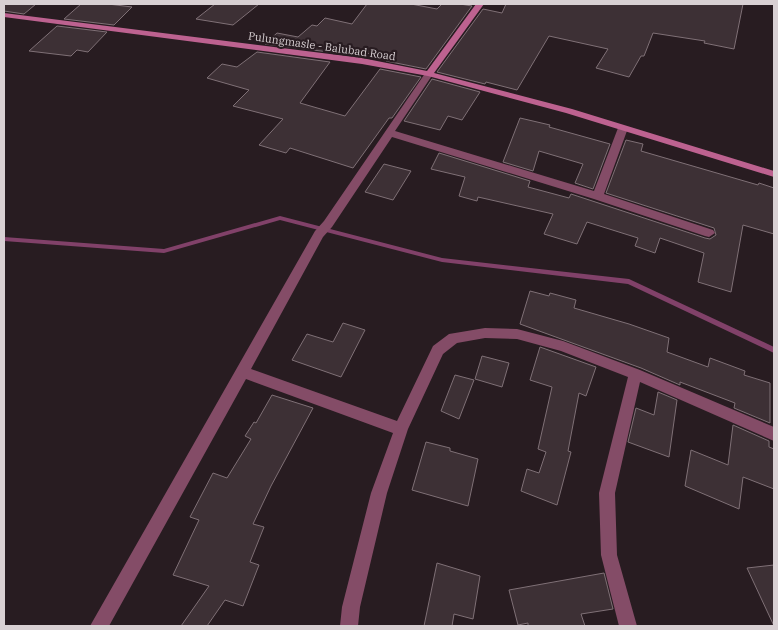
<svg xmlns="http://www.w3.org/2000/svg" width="778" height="630" font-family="'IBM Plex Serif',serif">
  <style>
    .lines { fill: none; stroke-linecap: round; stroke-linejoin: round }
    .stream { fill: #814169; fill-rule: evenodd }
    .building { fill: #3d3035; stroke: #7f7076 }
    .street { fill: #844c67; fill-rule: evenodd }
    .secondary { fill: #bd6290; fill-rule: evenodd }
    .labels { text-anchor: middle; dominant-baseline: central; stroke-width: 4.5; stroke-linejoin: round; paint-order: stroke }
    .far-street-label { font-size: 11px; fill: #d8d0d3; stroke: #281c21 }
  </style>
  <rect width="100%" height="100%" fill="#281c21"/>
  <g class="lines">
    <path class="stream" d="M280,216L442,258L629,279L774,347V353L628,284L442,262L280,220L164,253L4,241V237L164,249Z"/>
  </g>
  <g class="building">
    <path d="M4,4H36L24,14L4,11Z"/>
    <path d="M81,4H108L132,7L114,25L64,19Z"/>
    <path d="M215,4H259L233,25L196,19Z"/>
    <path d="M367,4H411L437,9L442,4H460L472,6L426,69L386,61L388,58L341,47L337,53L265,44L277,33L298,37L312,25L317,26L325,18L352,24Z"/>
    <path d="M506,4H743L734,49L704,43L705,41L653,33L644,56H641L629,77L596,68L608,49L549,36L517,90L486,82L485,84L437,72L483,9L502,13Z"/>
    <path d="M57,26L107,32L88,52L77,50L71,56L29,51Z"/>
    <path d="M257,52L330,62L300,103L345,116L380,69L421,77L392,118H389L353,168L290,148L286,153L259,145L283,119L233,106L249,90L207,78L222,64L237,67Z"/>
    <path d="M432,79L480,92L462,120L448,116L440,130L404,121Z"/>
    <path d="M520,118L550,125L549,127L610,144L593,189L575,183L583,164L539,151L533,171L503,162Z"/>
    <path d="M626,140L643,144L641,151L758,185L759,183L774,188V234L743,225L731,292L698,282L704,253L660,238L655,253L635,246L638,238L587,222L577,244L544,234L553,214L478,197L477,201L459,196L465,177L431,169L439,153L530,181L528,187L569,198L571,194L705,238L710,239L716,235L714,228L606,193Z"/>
    <path d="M384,164L411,171L393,200L365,192Z"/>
    <path d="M530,291L549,296L550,293L576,300L574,308L629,324L669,338L667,352L708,367L710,358L745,371L744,375L770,383V423L734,408L735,403L680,382V385L641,368L520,324Z"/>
    <path d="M343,323L365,330L341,377L292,360L307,334L333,342Z"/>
    <path d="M540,347L596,367L586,396L579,393L568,451L571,452L557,505L521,491L527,469L539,473L546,452L538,449L552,387L530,380Z"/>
    <path d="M482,356L509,363L502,387L475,379Z"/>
    <path d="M455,375L474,380L459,419L441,411Z"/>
    <path d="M658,392L677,400L669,457L628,442L636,408L654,415Z"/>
    <path d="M272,395L313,408L271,486L253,524L264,527L250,562L259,565L243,606L225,600L207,626H181L209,586L173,575L199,520L190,517L213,473L227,478L251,439L245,436L254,422L256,423Z"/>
    <path d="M733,425L769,441V447L774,449V489L743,477L739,509L685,486L691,450L728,465Z"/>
    <path d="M426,442L450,448V451L478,459L468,506L412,490Z"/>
    <path d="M437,563L480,576L473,619L454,614L452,626H424Z"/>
    <path d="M774,565V626L747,568Z"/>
    <path d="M604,573L613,609L581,614L585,626H528V623L518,625L509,590Z"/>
  </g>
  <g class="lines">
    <path class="street" d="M429,71L433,74L395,131L594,191L618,128L620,126H626L628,128L604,194L713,230L715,233L709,237L705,236L594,199L392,137L332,227L323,237L251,369L397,421L433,346L449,334L485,328L517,329L563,341L640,370L774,427V441L640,382L615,493L617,555L637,626H619L601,555L599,493L628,377L561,351L517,339L485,338L457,343L443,354L408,429L387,493L360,607L358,626H340L342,607L371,493L393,433L246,379L109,626H90L315,231L324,221L426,72Z"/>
    <path class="secondary" d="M476,4H484L434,73L572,109L774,171V177L566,113L428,76L362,64L4,17V13L362,58L427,71Z"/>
  </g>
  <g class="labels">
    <g class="far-street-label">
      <text transform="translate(322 46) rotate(8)">Pulungmasle - Balubad Road</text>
    </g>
  </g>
  <rect width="778" height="630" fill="none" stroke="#d8d0d3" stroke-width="10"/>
</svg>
